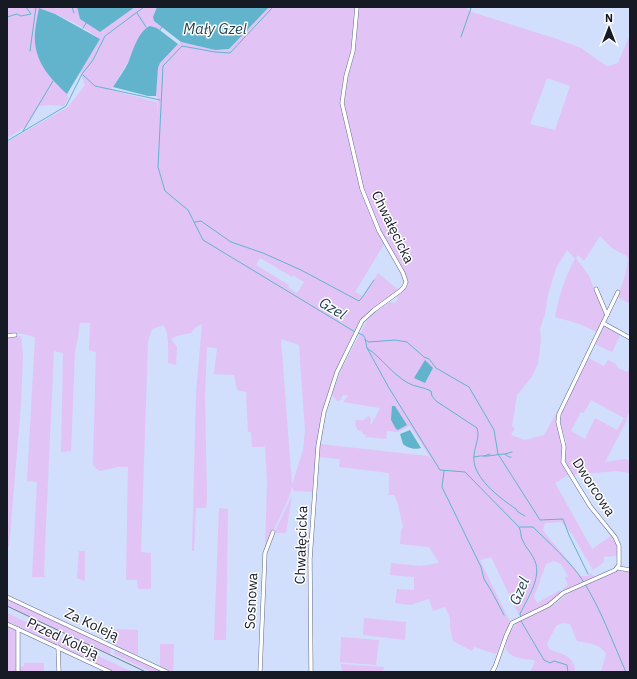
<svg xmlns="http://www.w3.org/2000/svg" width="637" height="679" font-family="'IBM Plex Sans',sans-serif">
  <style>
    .green { fill: #e1c3f5; fill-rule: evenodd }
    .water { fill: #62b4cd }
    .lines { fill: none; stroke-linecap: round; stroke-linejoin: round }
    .stream { stroke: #62b4cd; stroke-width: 1 }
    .street-casing { stroke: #616d87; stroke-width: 4.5 }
    .street { stroke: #fff; stroke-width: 3.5 }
    .rail { stroke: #747c91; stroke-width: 1 }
    .labels { text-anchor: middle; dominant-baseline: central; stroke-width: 3; stroke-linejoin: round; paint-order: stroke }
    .street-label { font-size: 14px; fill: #161a25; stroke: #fff }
    .water-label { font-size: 15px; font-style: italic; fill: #1f4551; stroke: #fff }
  </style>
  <rect width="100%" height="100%" fill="#d1defc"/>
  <g class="green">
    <path d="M7,7H77L80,19L100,32L135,7H157L153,18L154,21L162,27L160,30L157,28L133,52L127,63L111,90L157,102V118L158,98L156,96L158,68L160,63L178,44L181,42L215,50L229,49L269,7H466L467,9L472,12L557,39L581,48L608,67L609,66L618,63L630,35V304L618,297L626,272L628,257L612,248L600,236L584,261L578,255L576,258L589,276L605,315L597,332L580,324L555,317C559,296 565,277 575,259L567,250L556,268L548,295L545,314L540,329L541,339L538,364L531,378L517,395L512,426L515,428L511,435L525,440L544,435L557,412V421L561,442L562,464L568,475L555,483L592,549L611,536L617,546L618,554L615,556L604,557V562L593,570L572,534L561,522L545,523L543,530L548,537L581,576H588L590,573L595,577L565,591L563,589L568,585L565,578L568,576L561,564L554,561L546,564L534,597L537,603L560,590L561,593L549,604L520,617L491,557L480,560L510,622L496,654L474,647L472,651L453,641L450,628V618L445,607L433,611L429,599L410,605L395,603L397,589L414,590V577L390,575L391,563L420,566L439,563L429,547L400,544L401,531L403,527L398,504L394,495H387L389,493V473L339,467L340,459L319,457L320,444L428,456L432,460L410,426L398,432L387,431L386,439L365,437L367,434L364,435L362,432L358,430L355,425L356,420H364L365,418L369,416L371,419L370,423L371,425L380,408L343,402L348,396L345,395L342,396L341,400L337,401L332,394L342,368L368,319L374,313L390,302L395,303L398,299L397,296C400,293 403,290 405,286C411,275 392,251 386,241L355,292L363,296L378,273L400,291L373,308L362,319L337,368L319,425L321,426L313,492L294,491L292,487C286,509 273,528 265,549L267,482L265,447H252L251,432H248L246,392L237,390L234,375L214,374L217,348L207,347L205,396L207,499L206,508H196L194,551H192L196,394L202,324L196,327L191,333L176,336L171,339L177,347L176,365L168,363C168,353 170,332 163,325L152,329L148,341L141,552L151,553V589H138L137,580H126L128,467H117L100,471L95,468L93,464L96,352L89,350L90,323H80L78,338L75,351L71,451L61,452L63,353L54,351L45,547L44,576L47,577H32L37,482L27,481L35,337C25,334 17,332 7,335V142L68,107L85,85L80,72L100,39C82,25 60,15 39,8L53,81L67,94L68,98L64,106L51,105L39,106L27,126L7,138ZM547,78L570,86L555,130L530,124ZM260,258L292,277L293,275L304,282L297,293L288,287L289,285L256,265ZM281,339L299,345L305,431L303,450L292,485Z"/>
    <path d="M604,326L620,335L612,352L595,344Z"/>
    <path d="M21,336L23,356L21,404L9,547H7V338Z"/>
    <path d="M588,358L604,366L608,360L616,364L618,368L627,372L630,367V411L626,419L627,420L605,462L625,459L630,461V473L616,471L572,475L565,464L566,442L560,422L562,411ZM591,400L624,418L617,430L595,418L585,439L571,431L581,412L584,413Z"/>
    <path d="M292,496L286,533H274Z"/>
    <path d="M219,508L228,509L226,640H214Z"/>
    <path d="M79,551H85V581L76,578L77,577Z"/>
    <path d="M616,571L630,572V672H601L606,654C601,644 588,643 577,641L570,624L562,623L556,626L547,644L550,650C561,653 576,657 575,672H530L535,662L534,660C526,659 516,659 510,654C498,644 513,625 523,619C532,614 542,611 551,606C560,602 567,593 576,588C588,581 603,577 616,571Z"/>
    <path d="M7,598L111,647L110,654L7,605Z"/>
    <path d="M7,613L132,672H113L7,621Z"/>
    <path d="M364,618L406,622L405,640L363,635Z"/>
    <path d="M7,626L16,630L17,672H7Z"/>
    <path d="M114,629L138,630V655L114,645Z"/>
    <path d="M341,637L379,640L376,665L340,662Z"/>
    <path d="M160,644H174L173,672L160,666Z"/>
    <path d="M115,650L163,672H151L114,654Z"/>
    <path d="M24,663H44V672H20V667L24,666Z"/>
    <path d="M341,664L384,667L383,672H342Z"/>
  </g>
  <g class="water">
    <path d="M77,7H135L100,32L80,19Z"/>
    <path d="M157,7H269L229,49L215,50L181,42L154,21L153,17Z"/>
    <path d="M39,8L55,14L100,39L67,94C51,79 37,65 35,42C34,32 37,19 39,8Z"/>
    <path d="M150,26L157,28L178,44L160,63L158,68L156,96H148L113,87C118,79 124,71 128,63C133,51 138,31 150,26Z"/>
    <path d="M425,360L433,368L425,383L414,378Z"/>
    <path d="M392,406H395L407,425L398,430L396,429L391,420Z"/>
    <path d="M410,430L421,448C416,450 407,448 403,444L400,434Z"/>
  </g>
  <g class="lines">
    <g class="stream">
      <path d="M72,7L74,13"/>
      <path d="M273,7L230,53L215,52L182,46L163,66L158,167L165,191L188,210L203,240L355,332"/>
      <path d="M137,13L146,27"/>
      <path d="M7,17L17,14L21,16L31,14L26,7"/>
      <path d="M83,28L86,23"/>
      <path d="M160,30L162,27"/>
      <path d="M461,37L471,8L469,7"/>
      <path d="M30,51L36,7"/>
      <path d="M83,75L95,86L160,100"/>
      <path d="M23,131L53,81"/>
      <path d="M7,141L66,106L82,74L93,60L105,36L144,7"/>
      <path d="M195,222L201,221L231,242L263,253L301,270L359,301L361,299L374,280"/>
      <path d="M358,333L363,335L365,338L367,348L389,388L440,470L465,472L519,527C522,533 520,537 523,541C525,547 530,551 533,557C544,575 528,597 520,614L521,618"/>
      <path d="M365,340L369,342L395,340L407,342L424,357L429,359L436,368L469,387L494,430L498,454L540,520L563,519L569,535L588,574"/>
      <path d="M367,348C382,358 392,374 408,383C415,387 424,387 431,391L432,396L436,401L477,428C480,438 475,445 474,455C471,477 500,498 516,509L518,512L525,516"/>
      <path d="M505,454L512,452"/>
      <path d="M481,456C489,457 497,454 505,454L509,457H511"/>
      <path d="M484,456L490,454"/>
      <path d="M474,457L480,456"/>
      <path d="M444,471L442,487L481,567L484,579L492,592L504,615"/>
      <path d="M520,527H533C548,542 572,563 583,581C601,609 612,641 626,672"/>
      <path d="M521,621L544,660L550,663L554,661L567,665L568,672"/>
    </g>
    <defs>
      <g id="street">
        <path d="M596,289L607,315"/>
        <path d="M603,323L618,292"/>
        <path d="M7,336L15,335"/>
        <path d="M618,568L630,570"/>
        <path d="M7,597L167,672"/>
        <path d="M7,624L110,672"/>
        <path d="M18,629V672"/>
        <path d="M58,647L59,672"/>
        <path d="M260,672L265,553L273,532"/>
        <path d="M311,672L310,559L318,446L324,412L337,372L362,321L374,310L400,291L404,287L406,282L403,273L379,231L362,189L342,103L346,76L353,51L357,7"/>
        <path d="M492,672L495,667L506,636L512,623L549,605L563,593L615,570L619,565V546L615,537L590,506L563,462L564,447L558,422L559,414L603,323L630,338"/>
      </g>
    </defs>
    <use href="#street" class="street-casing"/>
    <use href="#street" class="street"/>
    <path class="rail" d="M7,606L146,672"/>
  </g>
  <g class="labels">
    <g class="street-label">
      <text transform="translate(393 227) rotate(64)">Chwałęcicka</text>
      <text transform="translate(594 487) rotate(57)">Dworcowa</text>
      <text transform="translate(301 545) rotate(-88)">Chwałęcicka</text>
      <text transform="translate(251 601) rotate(-87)">Sosnowa</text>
      <text transform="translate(92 624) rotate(25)">Za Koleją</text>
      <text transform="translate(63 638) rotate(25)">Przed Koleją</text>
    </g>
    <g class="water-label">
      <text x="215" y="28">Mały Gzel</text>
      <text transform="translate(333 308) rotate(31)">Gzel</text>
      <text transform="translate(519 591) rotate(-67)">Gzel</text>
    </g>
  </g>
  <rect width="637" height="679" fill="none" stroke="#161a25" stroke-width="16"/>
  <g transform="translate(609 28)" stroke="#ffffff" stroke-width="3" paint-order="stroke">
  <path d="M0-3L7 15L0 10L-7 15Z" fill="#161a25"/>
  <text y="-6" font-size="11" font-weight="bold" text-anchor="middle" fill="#161a25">N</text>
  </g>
</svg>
